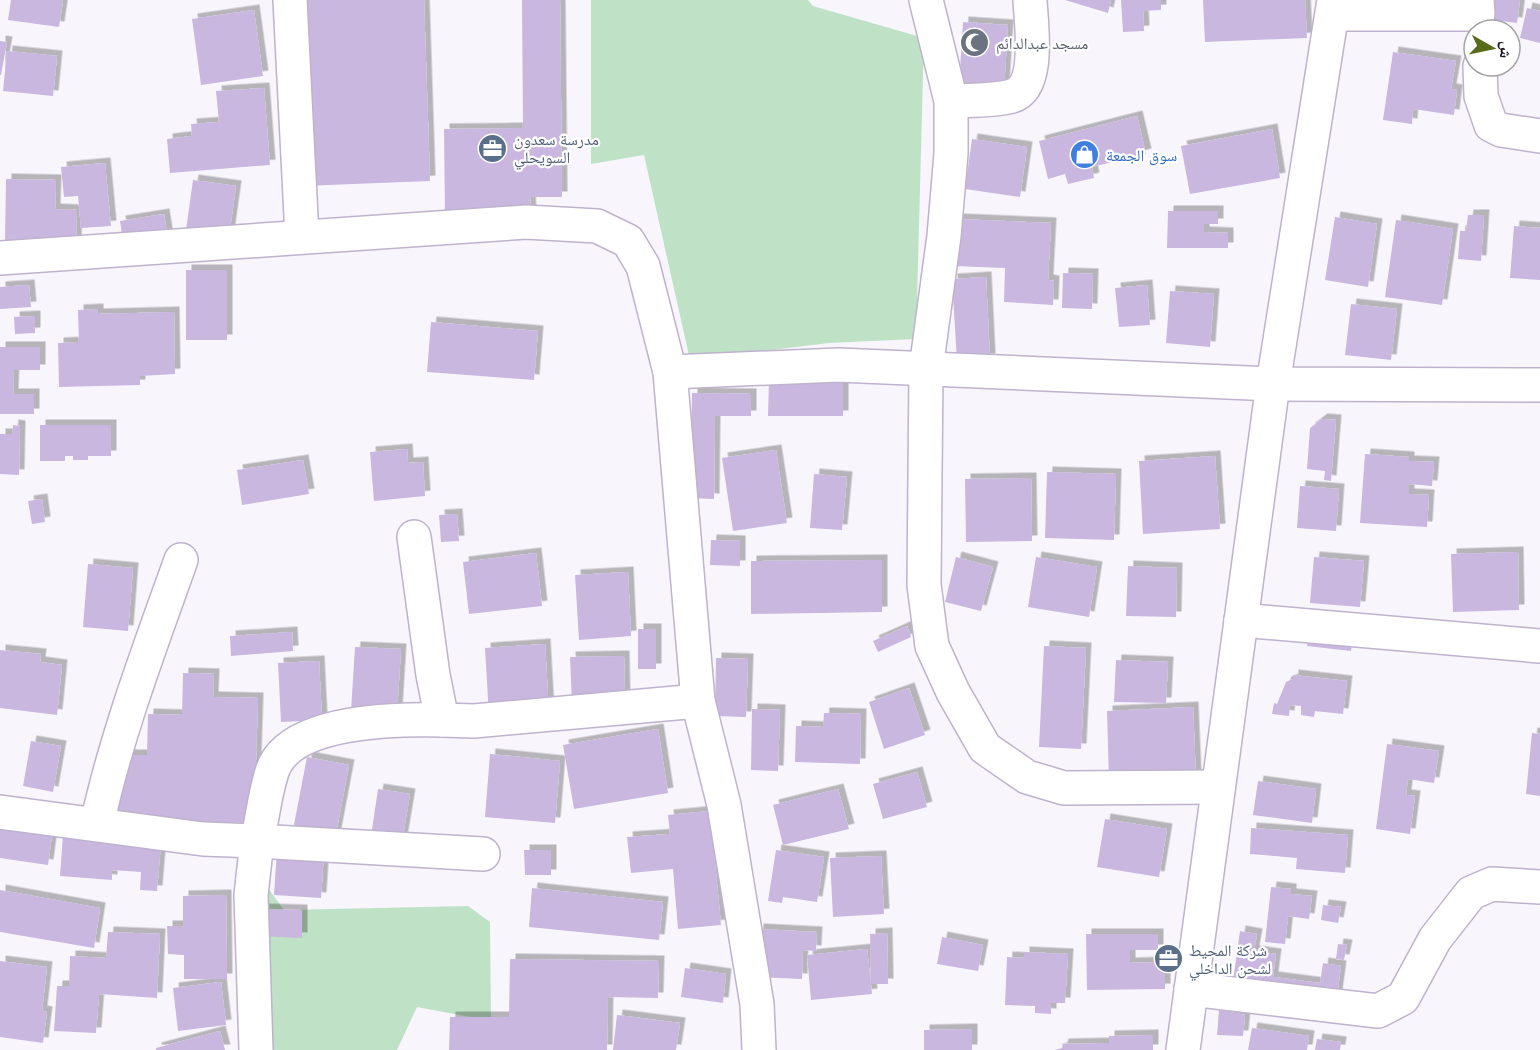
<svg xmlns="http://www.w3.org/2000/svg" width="1540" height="1050" font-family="Inter,'Noto Naskh Arabic',sans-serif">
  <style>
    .green { fill: #bfe2c7 }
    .building { fill: #c9b7e0; filter: url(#shadow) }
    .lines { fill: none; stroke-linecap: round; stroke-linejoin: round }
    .street-casing { stroke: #beb2cd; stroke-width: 36 }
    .secondary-casing { stroke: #beb2cd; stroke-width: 36 }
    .street { stroke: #fff; stroke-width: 33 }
    .secondary { stroke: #fff; stroke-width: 33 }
    .labels { text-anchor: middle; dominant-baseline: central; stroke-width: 4.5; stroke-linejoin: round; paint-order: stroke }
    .worship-label { font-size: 16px; fill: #5b616d; stroke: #fff; text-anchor: start }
    .service-label { font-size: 16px; fill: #4e5e75; stroke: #fff; text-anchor: start }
    .shop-label { font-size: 16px; fill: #366cbe; stroke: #fff; text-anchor: start }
  </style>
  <defs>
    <filter id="shadow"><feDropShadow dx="5.5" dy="-5.5" stdDeviation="0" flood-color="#0004"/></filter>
  </defs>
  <rect width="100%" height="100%" fill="#f8f6fc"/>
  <g class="green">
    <path d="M591,0H808L813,6L924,38L916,339L829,343L690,360L644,155L591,164Z"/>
    <path d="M265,884L284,910L468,906L490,922L491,1021L417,1007L397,1050H256Z"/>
  </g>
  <g class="building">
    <path d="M11,0H63L59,27L8,20Z"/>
    <path d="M297,0H424L430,181L303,186Z"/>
    <path d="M522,0H560L562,197H530L531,216L445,218L444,129L523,128Z"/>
    <path d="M1065,0H1111L1108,13Z"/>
    <path d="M1121,0H1161V10L1143,11L1144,31L1123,32Z"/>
    <path d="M1203,0H1305L1307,38L1205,42Z"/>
    <path d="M1488,0H1520L1517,23L1485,19Z"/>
    <path d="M1527,8L1540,11V43L1520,38Z"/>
    <path d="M254,10L263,76L201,85L192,19Z"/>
    <path d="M963,22L1008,25L1004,89L959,86Z"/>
    <path d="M0,41L7,42L1,75H0Z"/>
    <path d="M7,51L57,56L53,96L3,91Z"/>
    <path d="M1393,52L1456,61L1451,89L1457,90L1454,115L1413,109L1412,124L1383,120Z"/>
    <path d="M264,88L270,165L170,173L167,139L192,136L191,124L219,122L216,91Z"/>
    <path d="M1137,116L1146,154L1092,167L1094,178L1068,184L1065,174L1048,179L1039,141Z"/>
    <path d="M1272,129L1280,178L1190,194L1181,146Z"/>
    <path d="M972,139L1027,147L1020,197L965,189Z"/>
    <path d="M105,163L111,226L81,228L78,196L64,197L61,167Z"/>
    <path d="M6,179L56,180L55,209L77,210L76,245L5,243Z"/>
    <path d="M193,180L236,186L229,236L186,230Z"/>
    <path d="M1168,211H1218V224H1204V232L1228,233V248H1167Z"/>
    <path d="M164,214L168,240L124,247L120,221Z"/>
    <path d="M1468,215H1484L1481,261L1458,259L1460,231H1466Z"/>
    <path d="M1335,217L1377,224L1368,287L1325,280Z"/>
    <path d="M956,219L1051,223L1048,280L1054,281L1053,305L1004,302L1005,268L954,266Z"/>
    <path d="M1396,220L1453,229L1442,305L1385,297Z"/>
    <path d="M1514,226L1540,228V280L1510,278Z"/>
    <rect x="186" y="270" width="41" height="70"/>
    <path d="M1063,273L1093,274L1092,309L1062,308Z"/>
    <path d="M986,277L990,359L957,361L952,279Z"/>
    <path d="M29,285L31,307L0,309V287Z"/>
    <path d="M1147,285L1150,325L1119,327L1115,288Z"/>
    <path d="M1170,291L1214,294L1210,347L1166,343Z"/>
    <path d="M1351,304L1397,309L1391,360L1345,355Z"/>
    <path d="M98,309V314L174,312L175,374L140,376V385L59,387L58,343L79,342L78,310Z"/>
    <path d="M35,316V333L15,334L14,317Z"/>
    <path d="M431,322L538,331L534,380L427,372Z"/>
    <path d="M0,347H40V370H14L13,394H34V414H0Z"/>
    <path d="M769,380L843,381V416H768Z"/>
    <path d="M692,393L751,394V416H715L714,499L691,498Z"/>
    <path d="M1322,419L1336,420L1331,481L1324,480L1325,471L1307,469L1310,428Z"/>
    <path d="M13,425L20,426L19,475L0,474V434H12Z"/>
    <path d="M40,425H111V456H88V460H73V456H65V461H40Z"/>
    <path d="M407,449L408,463L423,462L425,496L374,501L370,452Z"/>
    <path d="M776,450L787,523L733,531L722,458Z"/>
    <path d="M1365,454L1409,457V461L1434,462L1432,486L1409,484V494L1429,495L1427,527L1360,523Z"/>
    <path d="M1215,456L1220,529L1143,534L1139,461Z"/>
    <path d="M303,460L309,494L242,505L237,470Z"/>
    <path d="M1047,472L1116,474L1114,540L1045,538Z"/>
    <path d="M814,474L847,477L842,530L810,528Z"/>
    <path d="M1031,478L1032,541L966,542L965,479Z"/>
    <path d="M1300,486L1339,489L1336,531L1297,528Z"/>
    <path d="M42,499L45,522L32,524L28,501Z"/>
    <path d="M457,514L459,541L441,542L439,515Z"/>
    <path d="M711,540L740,541V566L710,565Z"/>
    <path d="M1518,552L1519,610L1453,612L1451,554Z"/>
    <path d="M536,553L542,606L469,614L463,562Z"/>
    <path d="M956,557L993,567L981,611L945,602Z"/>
    <path d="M1036,557L1097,567L1089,617L1028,607Z"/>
    <path d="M1314,557L1364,561L1360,607L1310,603Z"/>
    <path d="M882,560V612L751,614V561Z"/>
    <path d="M88,564L133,568L128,631L83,627Z"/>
    <path d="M1128,566L1177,568L1176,617L1126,616Z"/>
    <path d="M628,572L631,636L579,640L575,575Z"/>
    <path d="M907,626L911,637L878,652L873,641Z"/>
    <rect x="638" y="629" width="18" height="40"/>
    <path d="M1309,631L1353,637L1351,651L1307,646Z"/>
    <path d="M292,632L293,651L231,656L230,636Z"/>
    <path d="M545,644L549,713L489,716L485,648Z"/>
    <path d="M1044,646L1086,648L1081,749L1039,747Z"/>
    <path d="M355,647L401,649L397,713L351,711Z"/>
    <path d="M0,650L41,654L40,662L62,665L57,715L0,708Z"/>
    <path d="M624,656L625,702L572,704L570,657Z"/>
    <path d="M716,658L748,659L746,717L715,716Z"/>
    <path d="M1116,660L1168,662L1166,703L1114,702Z"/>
    <path d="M319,661L322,720L281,722L278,663Z"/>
    <path d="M183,673L214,674L213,697L258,698L254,823L115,819L117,755H147L148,714L182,715Z"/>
    <path d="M1293,675L1347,681L1343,714L1315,711L1314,717L1301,715V706L1290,705L1289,716L1272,714L1274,703L1277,704L1286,682L1293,679Z"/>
    <path d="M909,688L925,735L884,749L869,702Z"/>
    <path d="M1193,707L1196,778L1109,782L1107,711Z"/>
    <path d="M752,709L780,710L778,771L751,770Z"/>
    <path d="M824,713L861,714L860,764L795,762L796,726L823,727Z"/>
    <path d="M658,729L668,793L574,809L563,745Z"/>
    <path d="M1532,733L1540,734V796L1526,794Z"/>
    <path d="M31,741L61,746L53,792L23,786Z"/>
    <path d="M1387,744L1439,751L1434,783L1408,779L1406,795L1415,796L1410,834L1376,829Z"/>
    <path d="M490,754L560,761L555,823L485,817Z"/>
    <path d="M307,757L349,765L334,844L292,835Z"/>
    <path d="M917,772L927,807L883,819L873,784Z"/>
    <path d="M1258,781L1316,789L1312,823L1253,815Z"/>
    <path d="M378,789L410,794L402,841L371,836Z"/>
    <path d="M838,789L849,829L783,845L773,805Z"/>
    <path d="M710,811L721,925L678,929L673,869L631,873L627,837L670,834L668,815Z"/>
    <path d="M1105,819L1167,829L1159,877L1097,867Z"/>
    <path d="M0,827H53L48,865L0,858Z"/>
    <path d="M1251,828L1348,835L1345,873L1296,869L1297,858L1250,854Z"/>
    <path d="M63,835L161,843L157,891L140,890L141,872L112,870V880L60,876Z"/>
    <path d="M277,850L324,852L321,898L274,895Z"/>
    <path d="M524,850H551V875H525Z"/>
    <path d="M776,850L824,857L817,902L783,897L782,903L768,901Z"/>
    <path d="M881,856L884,914L833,917L830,858Z"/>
    <path d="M1271,887L1291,889V894L1312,896L1309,919L1288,916L1285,944L1265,942Z"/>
    <path d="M532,888L663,902L659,940L529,927Z"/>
    <path d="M0,890L100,908L94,948L0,932Z"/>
    <path d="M226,895L227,979H184V955L168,954L167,926H183V896Z"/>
    <path d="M1323,905L1341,907L1338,923L1321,920Z"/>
    <path d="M260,909L302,910V938L259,936Z"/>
    <path d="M758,929L817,932L816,951L803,950L802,979L756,977Z"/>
    <path d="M1240,931L1257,934L1254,951L1276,954L1273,977L1320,983L1323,963L1341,966L1336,1003L1232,988Z"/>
    <path d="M108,932L160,934L157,998L99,994L96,1033L54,1031L57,986H69L70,956L106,958Z"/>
    <path d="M887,933L888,984H871L870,934Z"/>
    <path d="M1086,934H1158V950H1130V963L1165,962V989L1087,990Z"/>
    <path d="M942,937L983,945L978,971L937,964Z"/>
    <path d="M1338,944L1347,945L1344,960L1336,959Z"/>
    <path d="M867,949L872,994L811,1000L807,955Z"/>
    <path d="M1024,952L1068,954L1065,1003H1051V1014L1035,1013V1006L1005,1005L1007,957L1024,958Z"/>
    <path d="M510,959L659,961L658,998L608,997L607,1050H449L450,1017H509Z"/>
    <path d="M0,961L47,967L42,1011L47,1012L43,1043L0,1037Z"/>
    <path d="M685,968L726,974L723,1003L681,997Z"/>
    <path d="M221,982L226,1025L178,1031L173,988Z"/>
    <path d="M1219,1010L1245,1015L1243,1036L1217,1035Z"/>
    <path d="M617,1015L680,1023L676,1050H613Z"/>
    <path d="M1252,1028L1309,1036L1307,1050H1248Z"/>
    <path d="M972,1029V1050H924V1030Z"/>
    <path d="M220,1031L225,1050H156V1048Z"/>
    <path d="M1153,1035V1050H1055L1062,1048L1063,1044L1109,1043V1036Z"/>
    <path d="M1317,1039L1341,1042L1340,1050H1315Z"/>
  </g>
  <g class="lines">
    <defs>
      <g id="street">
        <path d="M290,0L302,236"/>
        <path d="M926,0L951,101V154L944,236L926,369L924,585L932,646L953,692L985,748L1027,777L1064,788L1218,787"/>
        <path d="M1333,14H1478L1477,0"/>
        <path d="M1480,66L1481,96L1491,125L1501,130L1540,136"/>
        <path d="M951,101C970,100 994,101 1012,96C1041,87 1031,23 1030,0"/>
        <path d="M0,258L526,222L597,226L628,241L643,266L670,372L698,701L724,805L757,1004L759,1050"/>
        <path d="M670,372L839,365L1273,384L1540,385"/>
        <path d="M414,537L433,675L442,720L474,721L698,701"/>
        <path d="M1241,620L1540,646"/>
        <path d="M442,720C399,719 292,719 273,769C265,791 263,817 257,841L483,854"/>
        <path d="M0,812L203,839L257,841L251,895L256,1050"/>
        <path d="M97,824C117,733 150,647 181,560"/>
        <path d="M1191,989L1378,1011L1403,998L1435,939L1471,893L1492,884L1540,887"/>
      </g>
      <path id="secondary" d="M1183,1050L1273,384L1334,0"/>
    </defs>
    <use href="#street" class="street-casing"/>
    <use href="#secondary" class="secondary-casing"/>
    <use href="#street" class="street"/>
    <use href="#secondary" class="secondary"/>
  </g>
  <defs>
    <symbol id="mosque-disc" viewBox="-11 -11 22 22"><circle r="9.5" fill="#6b7280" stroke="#fff"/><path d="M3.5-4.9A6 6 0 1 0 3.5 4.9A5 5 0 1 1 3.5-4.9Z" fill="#fff"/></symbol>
    <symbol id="office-disc" viewBox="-11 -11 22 22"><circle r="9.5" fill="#5c6f8a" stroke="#fff"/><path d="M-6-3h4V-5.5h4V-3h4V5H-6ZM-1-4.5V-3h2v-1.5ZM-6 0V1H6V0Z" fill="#fff"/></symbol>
    <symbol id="shop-disc" viewBox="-11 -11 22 22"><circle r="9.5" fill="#3f7fe0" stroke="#fff"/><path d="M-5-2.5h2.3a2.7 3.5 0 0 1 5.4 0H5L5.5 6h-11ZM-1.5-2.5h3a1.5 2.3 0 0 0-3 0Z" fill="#fff"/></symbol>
  </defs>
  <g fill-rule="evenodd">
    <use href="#mosque-disc" x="958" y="26" width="33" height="33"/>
    <use href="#office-disc" x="476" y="132" width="33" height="33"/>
    <use href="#shop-disc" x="1068" y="138" width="33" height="33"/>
    <use href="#office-disc" x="1152" y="942" width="33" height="33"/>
  </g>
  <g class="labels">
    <g class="worship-label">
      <text x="996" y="43">مسجد عبدالدائم</text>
    </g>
    <g class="service-label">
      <text x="514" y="139">مدرسة سعدون<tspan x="514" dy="18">السويحلي</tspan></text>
      <text x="1189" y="950">شركة المحيط<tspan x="1189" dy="18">لشحن الداخلي</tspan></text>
    </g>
    <g class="shop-label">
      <text x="1106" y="155">سوق الجمعة</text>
    </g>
  </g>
  <g transform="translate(1492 48) rotate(99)"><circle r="28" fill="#ffffff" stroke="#a3a2a5" stroke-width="1.5"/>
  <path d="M0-4.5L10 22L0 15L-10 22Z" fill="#576b18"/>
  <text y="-9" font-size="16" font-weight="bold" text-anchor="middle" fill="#1a161f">ش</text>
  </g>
</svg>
